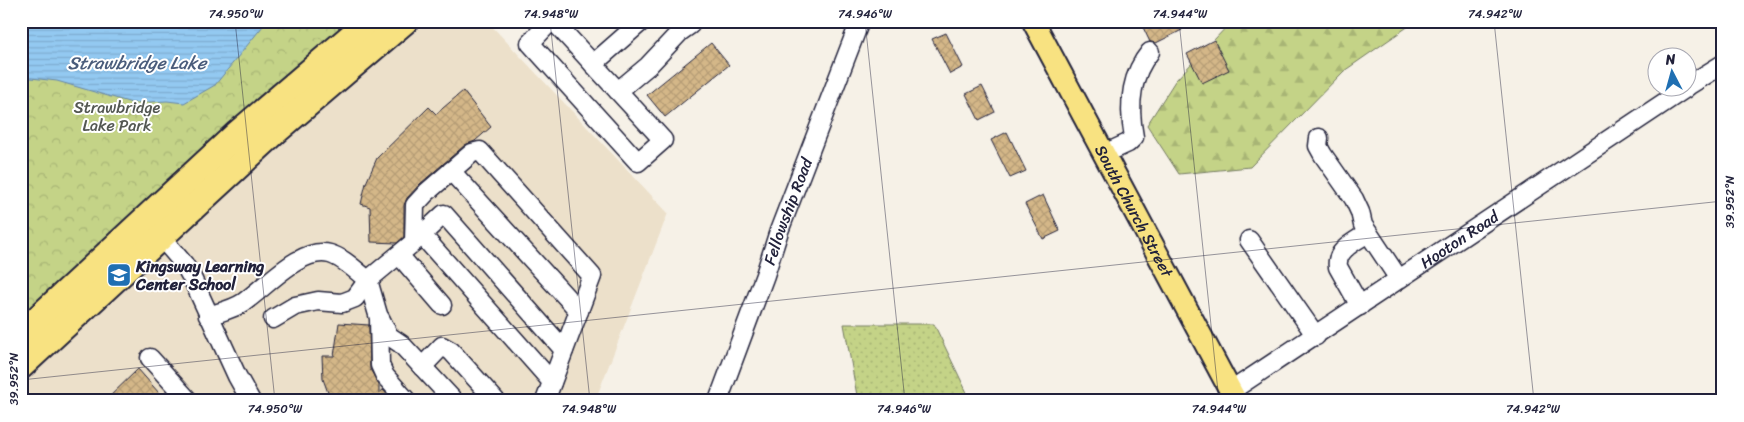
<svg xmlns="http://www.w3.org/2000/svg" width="1744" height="422" font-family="Sriracha,sans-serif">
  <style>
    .built { fill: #ece0ca }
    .grass { fill: url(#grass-dots); stroke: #737a61 }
    .forest { fill: url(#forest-firs); stroke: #737a61 }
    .park { fill: url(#park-crowns); stroke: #737a61 }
    .water { fill: url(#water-rules); stroke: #6686a8 }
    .building { fill: url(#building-cross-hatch); stroke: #22223b }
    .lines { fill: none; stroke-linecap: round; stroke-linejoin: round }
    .minor-casing { stroke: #22223b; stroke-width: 21 }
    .major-casing { stroke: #22223b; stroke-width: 25 }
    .highway-casing { stroke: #22223b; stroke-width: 29 }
    .minor { stroke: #fff; stroke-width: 18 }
    .major { stroke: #f8e281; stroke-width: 21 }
    .highway { stroke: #f8e281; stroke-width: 25 }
    .ticks { fill: none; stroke: #22223b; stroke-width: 1; stroke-opacity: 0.45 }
    .labels { text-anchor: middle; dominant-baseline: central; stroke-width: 4; stroke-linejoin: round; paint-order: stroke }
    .park-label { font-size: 16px; fill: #535752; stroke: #fff }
    .street-label { font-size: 16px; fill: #22223b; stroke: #fff }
    .poi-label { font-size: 16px; font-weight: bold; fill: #22223b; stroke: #fff; text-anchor: start }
    .water-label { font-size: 18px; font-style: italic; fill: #4a5c7b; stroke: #fff }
    .neatline { fill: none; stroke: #22223b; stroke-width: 2 }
    .ticks-label { font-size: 12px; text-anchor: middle; fill: #22223b }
  </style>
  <defs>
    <pattern id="grass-dots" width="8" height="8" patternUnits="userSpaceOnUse" patternTransform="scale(1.25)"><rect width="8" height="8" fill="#c4d387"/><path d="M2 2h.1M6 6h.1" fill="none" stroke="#a8b575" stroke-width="1.8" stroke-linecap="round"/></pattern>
    <pattern id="forest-firs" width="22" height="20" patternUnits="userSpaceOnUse" patternTransform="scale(1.25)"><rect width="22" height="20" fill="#c4d387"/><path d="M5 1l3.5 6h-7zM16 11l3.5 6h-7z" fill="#a8b575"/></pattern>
    <pattern id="park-crowns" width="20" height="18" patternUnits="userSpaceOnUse" patternTransform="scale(1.25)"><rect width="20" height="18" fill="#c4d387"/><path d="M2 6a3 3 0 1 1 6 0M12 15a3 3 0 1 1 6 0" fill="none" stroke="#a8b575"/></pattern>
    <pattern id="water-rules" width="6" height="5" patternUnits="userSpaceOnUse" patternTransform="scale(1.25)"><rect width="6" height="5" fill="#93c9f1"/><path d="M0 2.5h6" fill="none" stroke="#7eacd0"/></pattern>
    <pattern id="building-cross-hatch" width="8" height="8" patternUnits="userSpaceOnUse" patternTransform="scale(1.25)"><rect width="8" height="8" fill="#d4b788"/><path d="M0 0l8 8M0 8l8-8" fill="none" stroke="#b69d76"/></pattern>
  </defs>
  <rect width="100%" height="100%" fill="#f6f1e7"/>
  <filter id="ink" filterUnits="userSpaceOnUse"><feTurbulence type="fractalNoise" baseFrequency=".02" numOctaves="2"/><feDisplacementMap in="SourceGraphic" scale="10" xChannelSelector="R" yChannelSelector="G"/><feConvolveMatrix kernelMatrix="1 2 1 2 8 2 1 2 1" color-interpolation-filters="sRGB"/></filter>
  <g filter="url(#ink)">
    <path class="built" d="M405,21H487L668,213L595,401H21V366Z"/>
    <path class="grass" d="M844,324H934L971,401H858Z"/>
    <path class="forest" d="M1232,21H1416L1344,71L1250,167L1179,174L1147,125L1175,81Z"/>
    <path class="park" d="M21,21H369L21,334Z"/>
    <path class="water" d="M21,21H137L145,23L160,21H267L215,85L184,103L167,101L132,103L57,81L31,78L21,79Z"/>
    <g class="building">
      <path d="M1140,21H1178L1182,30L1156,43L1150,42Z"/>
      <path d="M946,33L963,67L950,74L932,39Z"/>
      <path d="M1214,40L1229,70L1202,83L1187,54Z"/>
      <path d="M711,43L729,65L665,117L647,95Z"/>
      <path d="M982,86L995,112L979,120L966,94Z"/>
      <path d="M463,91L491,127L475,141L465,145L420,184L407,198L404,205V237L397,243L371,242L370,207L361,204L366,183L377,158L429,107L436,114Z"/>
      <path d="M1007,132L1026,171L1010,178L991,140Z"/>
      <path d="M1043,195L1060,231L1043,239L1025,204Z"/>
      <path d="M339,323L369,325L370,369L379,385V393L383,390L393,401H331L323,379L322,356H334Z"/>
      <path d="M138,369L166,401H105Z"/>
    </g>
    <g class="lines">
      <defs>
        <g id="minor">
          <path d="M551,21L530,43L638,162L663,140L559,27L556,21"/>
          <path d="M593,64L642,21"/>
          <path d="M1686,87L1723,64"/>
          <path d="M618,91L648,66L680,32L690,25L688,21"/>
          <path d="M1319,138L1318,146L1323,155L1354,199L1360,212L1363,225L1399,279"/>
          <path d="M1104,154L1128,143L1134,137C1128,106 1130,76 1150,52"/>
          <path d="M451,171L579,311"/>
          <path d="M421,234L552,382"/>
          <path d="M161,237L184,264L192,278L237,376L251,401"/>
          <path d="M1249,240L1316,336"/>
          <path d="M414,242L444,214L564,350"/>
          <path d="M399,255L442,305"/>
          <path d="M368,280L379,318L380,365L385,376L407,401"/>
          <path d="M1360,306L1338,267C1335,250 1356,241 1368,233"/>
          <path d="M208,316C220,312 234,309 244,302C267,286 301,246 330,254C344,258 357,272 368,280L414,242L415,205L427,192L472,153L480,151L592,276L545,401"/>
          <path d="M380,318L389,336L401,344L454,401"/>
          <path d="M273,319L295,306L318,301L342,303L355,298L368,280"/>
          <path d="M150,358L189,401"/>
          <path d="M422,367L442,346L451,351L496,401"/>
          <path id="s1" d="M1231,391L1686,88"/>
          <path id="s2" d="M718,401L765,275L779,231L860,21"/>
        </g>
        <g id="major">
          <path id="s3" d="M1033,21L1236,401"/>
        </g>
        <g id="highway">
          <path d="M21,334L238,133L369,21"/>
          <path d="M21,366L275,132L405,21"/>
        </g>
      </defs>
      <use href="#minor" class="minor-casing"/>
      <use href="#major" class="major-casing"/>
      <use href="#highway" class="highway-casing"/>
      <use href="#minor" class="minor"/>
      <use href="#major" class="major"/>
      <use href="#highway" class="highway"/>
    </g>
  </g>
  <path class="ticks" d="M235,21L275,401M550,21L590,401M865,21L905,401M1179,21L1219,401M1494,21L1534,401M21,380L1723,201"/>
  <defs>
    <symbol id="school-square" viewBox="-11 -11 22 22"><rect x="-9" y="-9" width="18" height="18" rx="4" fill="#1f6fb2" stroke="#fff"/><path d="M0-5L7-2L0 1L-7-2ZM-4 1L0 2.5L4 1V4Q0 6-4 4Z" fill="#fff"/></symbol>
  </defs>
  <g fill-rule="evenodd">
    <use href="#school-square" x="105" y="261" width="28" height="28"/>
  </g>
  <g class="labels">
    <g class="park-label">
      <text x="117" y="107">Strawbridge<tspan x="117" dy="18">Lake Park</tspan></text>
    </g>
    <g class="street-label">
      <text stroke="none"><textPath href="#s2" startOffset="202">Fellowship Road</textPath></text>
      <text stroke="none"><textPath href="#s3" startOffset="215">South Church Street</textPath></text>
      <text stroke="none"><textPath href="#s1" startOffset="274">Hooton Road</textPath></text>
    </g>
    <g class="poi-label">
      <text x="136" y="266">Kingsway Learning<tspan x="136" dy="18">Center School</tspan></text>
    </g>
    <g class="water-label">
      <text x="137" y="63">Strawbridge Lake</text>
    </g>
  </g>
  <rect width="1744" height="422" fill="none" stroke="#fff" stroke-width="55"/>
  <g transform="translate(1672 72) rotate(354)"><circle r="24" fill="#ffffff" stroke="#a7a7b1"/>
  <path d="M0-4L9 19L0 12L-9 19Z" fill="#1f6fb2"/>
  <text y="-8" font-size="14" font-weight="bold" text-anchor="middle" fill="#22223b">N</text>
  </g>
  <rect x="28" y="28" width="1688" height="366" class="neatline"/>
  <g class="ticks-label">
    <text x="236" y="18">74.950°W</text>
    <text x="551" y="18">74.948°W</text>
    <text x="865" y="18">74.946°W</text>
    <text x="1180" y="18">74.944°W</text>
    <text x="1495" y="18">74.942°W</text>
    <text transform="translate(1730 202) rotate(-90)" y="4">39.952°N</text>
    <text transform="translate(14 379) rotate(-90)" y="4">39.952°N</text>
    <text x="275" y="413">74.950°W</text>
    <text x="589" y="413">74.948°W</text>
    <text x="904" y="413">74.946°W</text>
    <text x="1219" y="413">74.944°W</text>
    <text x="1533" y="413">74.942°W</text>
  </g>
</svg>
